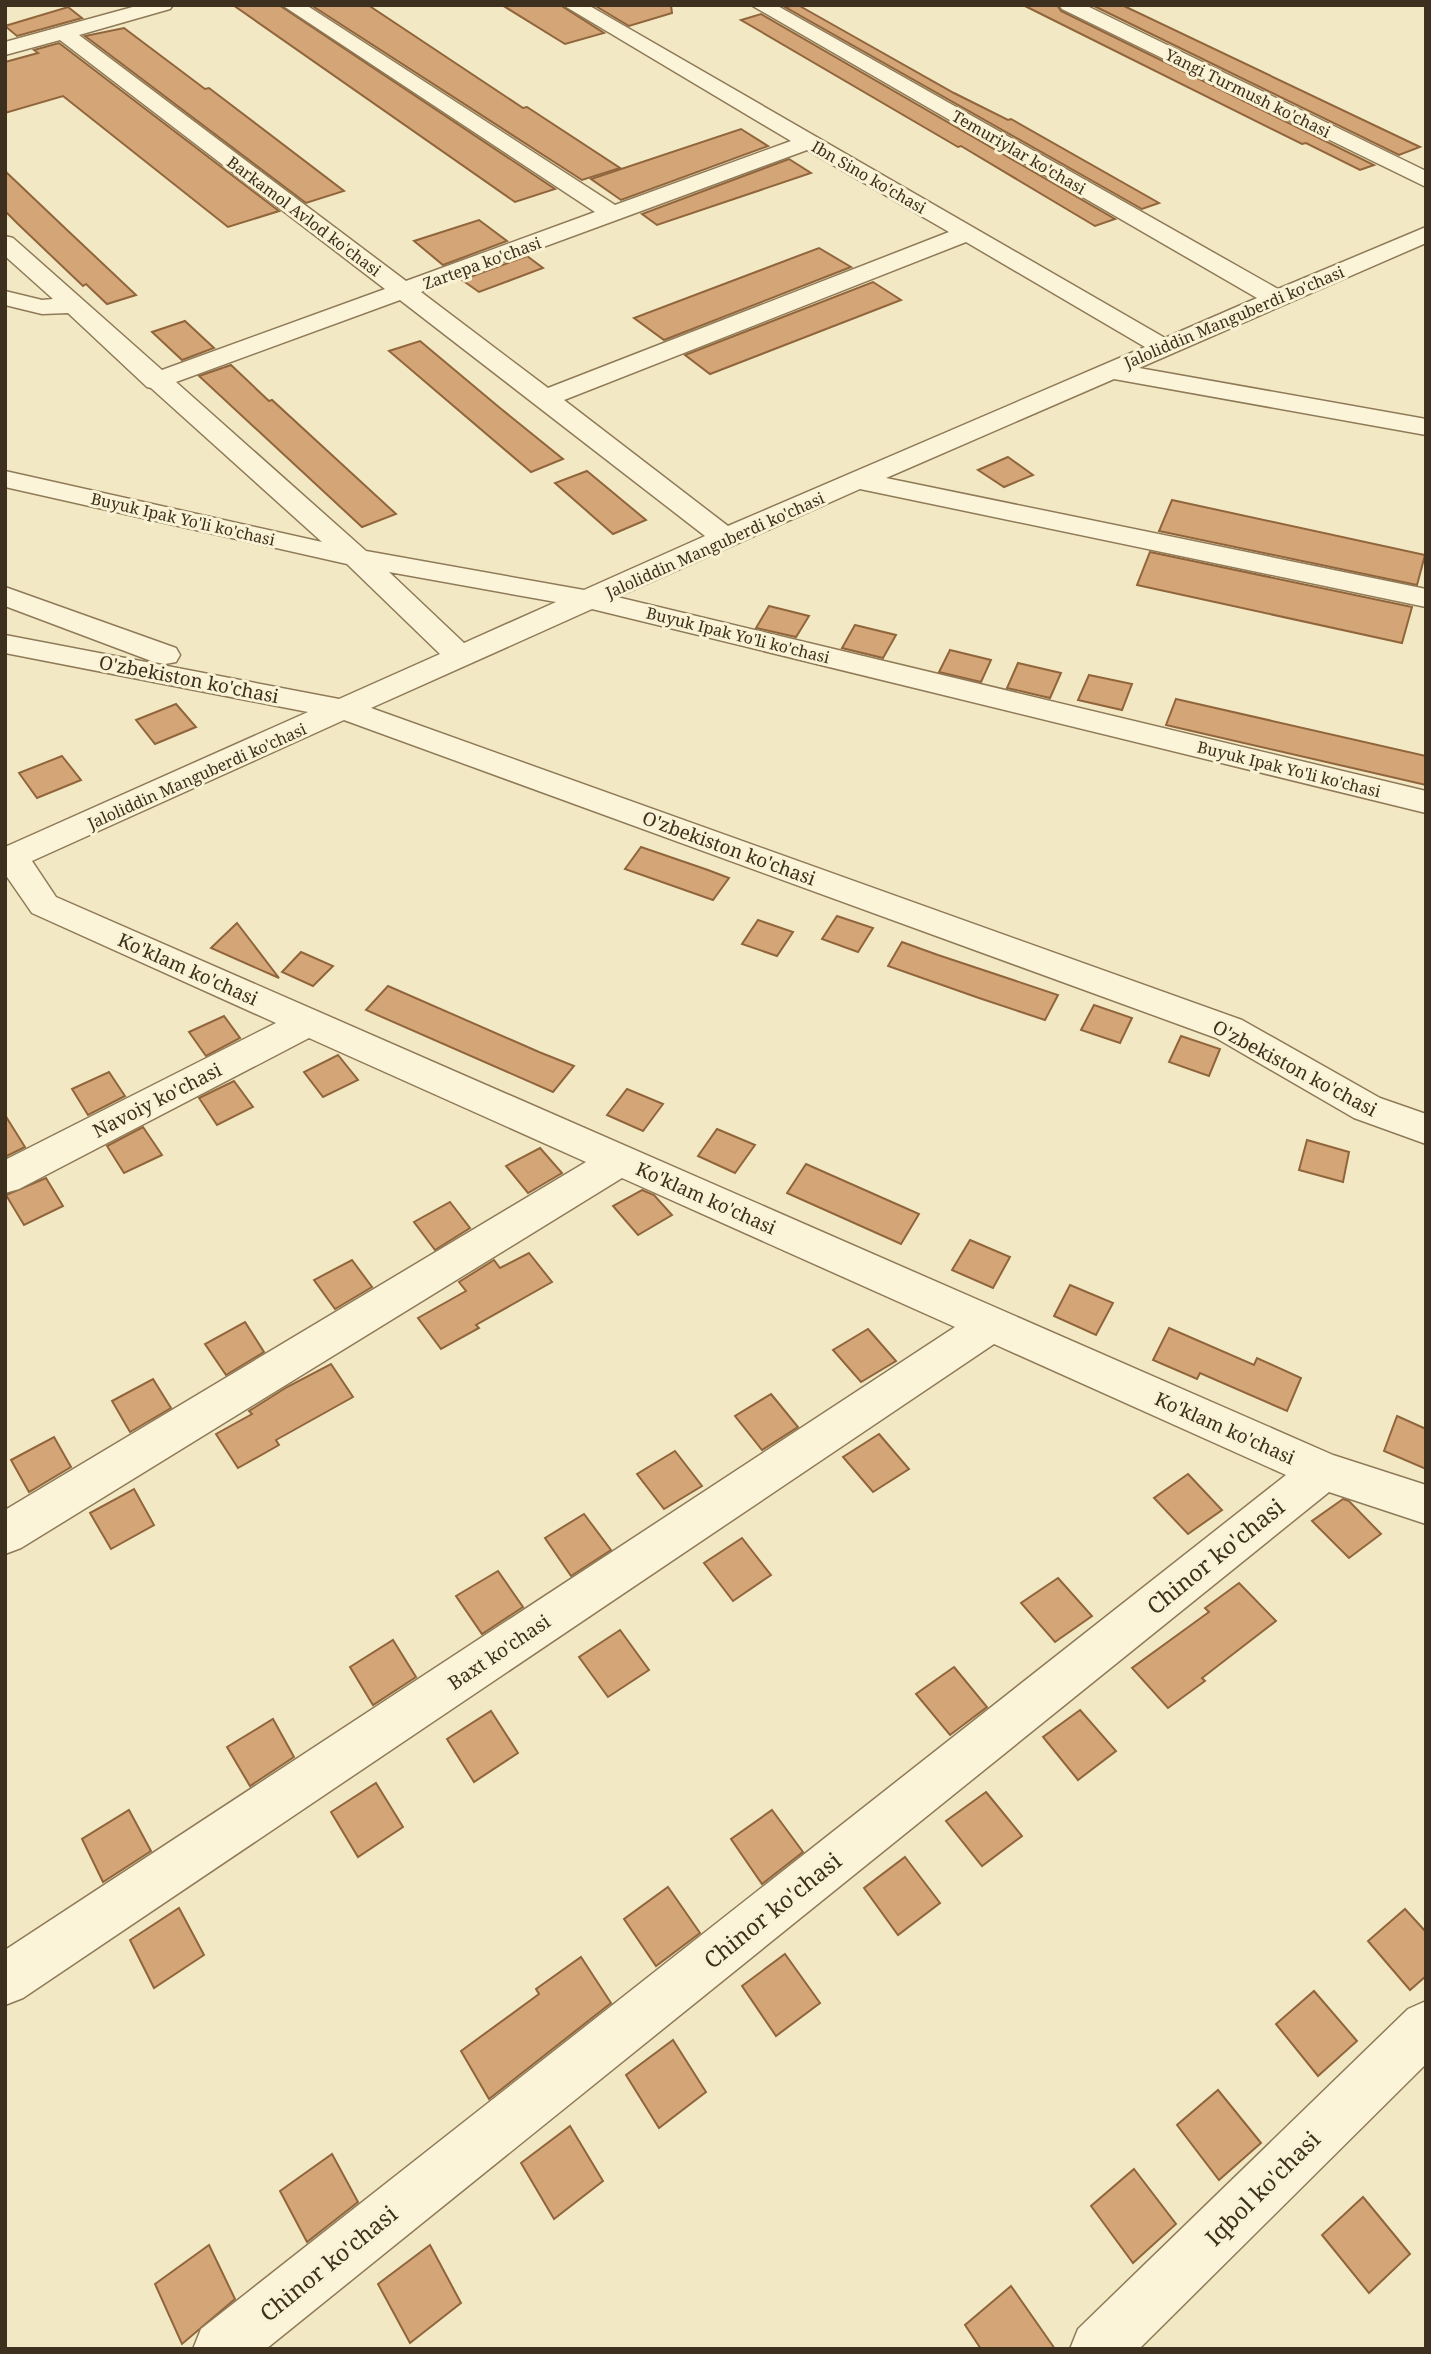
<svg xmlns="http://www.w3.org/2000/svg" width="1431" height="2354" font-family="'Noto Serif',serif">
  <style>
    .building { fill: #d4a677; stroke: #91653c; stroke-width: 2 }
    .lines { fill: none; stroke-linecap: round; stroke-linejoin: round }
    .minor-casing { stroke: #8f7a58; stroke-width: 3 }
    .minor { fill: #fcf4d9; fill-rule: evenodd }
    .labels { text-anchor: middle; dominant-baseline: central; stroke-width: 6; stroke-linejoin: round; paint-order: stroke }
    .far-street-label { font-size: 16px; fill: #3e301e; stroke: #f9f2d5 }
    .street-label { font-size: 19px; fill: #3e301e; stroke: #f9f2d5 }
    .near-street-label { font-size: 23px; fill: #3e301e; stroke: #f9f2d5 }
  </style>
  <rect width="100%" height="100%" fill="#f2e9c4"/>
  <g class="building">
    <path d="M233,5H279L555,189L515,202Z"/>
    <path d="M311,5H368L523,108L527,107L620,168L582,180Z"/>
    <path d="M502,5H560L604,33L565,44Z"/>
    <path d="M594,5H671L672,13L629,26Z"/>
    <path d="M798,5L954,93L1008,120L1011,119L1159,203L1142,209L785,7Z"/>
    <path d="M1023,5H1057L1061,11L1374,165L1360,170L1306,143L1302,144Z"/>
    <path d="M1092,5H1122L1420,147L1399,155Z"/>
    <path d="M68,7L82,18L17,36L5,26Z"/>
    <path d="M761,14L1115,219L1095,226L961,146L958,147L741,20Z"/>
    <path d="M124,28L205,89L209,88L344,191L306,203L85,36Z"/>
    <path d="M59,43L279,211L228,227L63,96L5,113V62L38,53L34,50Z"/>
    <path d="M741,129L768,146L621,200L591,179Z"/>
    <path d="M789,159L811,173L657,225L642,214Z"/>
    <path d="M5,171L66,229L136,295L107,304L86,284L83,286L18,224L5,211Z"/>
    <path d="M479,220L507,241L443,265L414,241Z"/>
    <path d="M819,248L851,267L664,340L634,318Z"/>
    <path d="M527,256L543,268L479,292L462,280Z"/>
    <path d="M873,282L901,300L710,374L685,355Z"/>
    <path d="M185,321L214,348L182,360L152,332Z"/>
    <path d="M420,341L500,408L563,459L531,472L389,351Z"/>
    <path d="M231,365L269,401L272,400L396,514L362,527L199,376Z"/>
    <path d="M1008,457L1033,475L1004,487L978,470Z"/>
    <path d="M587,471L646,520L613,534L555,483Z"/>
    <path d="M1172,500L1425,555L1417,585L1159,531Z"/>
    <path d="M1150,552L1412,607L1402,643L1137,585Z"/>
    <path d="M769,606L809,616L796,637L756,628Z"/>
    <path d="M855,625L896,635L883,658L842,648Z"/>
    <path d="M950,650L991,660L981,682L939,672Z"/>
    <path d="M1018,663L1061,673L1050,698L1007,688Z"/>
    <path d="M1089,675L1132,684L1122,710L1078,700Z"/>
    <path d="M1176,699L1426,756V785L1166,725Z"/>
    <path d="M176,704L196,727L155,744L136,720Z"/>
    <path d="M62,756L81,780L37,798L19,773Z"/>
    <path d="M641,847L708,870L729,878L713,900L625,869Z"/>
    <path d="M837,916L873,928L858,952L822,939Z"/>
    <path d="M758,920L793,932L777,956L742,944Z"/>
    <path d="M237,923L279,978L211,948Z"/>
    <path d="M902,942L938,955L1058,995L1045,1020L979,998L888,966Z"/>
    <path d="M301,952L333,966L313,986L282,972Z"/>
    <path d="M388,986L539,1052L574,1066L553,1092L366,1010Z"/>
    <path d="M1094,1005L1132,1018L1120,1043L1081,1030Z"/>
    <path d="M224,1016L240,1038L206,1056L189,1032Z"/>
    <path d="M1181,1036L1220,1049L1209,1076L1169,1062Z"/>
    <path d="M338,1055L358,1080L323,1097L304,1072Z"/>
    <path d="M109,1072L125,1096L88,1115L72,1089Z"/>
    <path d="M234,1081L253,1107L217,1125L199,1098Z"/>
    <path d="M627,1089L663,1104L643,1131L607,1115Z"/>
    <path d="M5,1115L25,1147L5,1157Z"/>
    <path d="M143,1127L162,1155L124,1173L107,1146Z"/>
    <path d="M717,1129L755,1145L735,1173L698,1156Z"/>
    <path d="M1307,1140L1349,1152L1343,1182L1299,1170Z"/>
    <path d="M540,1148L562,1173L528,1193L506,1166Z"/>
    <path d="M806,1164L919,1214L901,1244L787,1193Z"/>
    <path d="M46,1178L63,1206L24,1225L6,1195Z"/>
    <path d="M642,1190L654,1195L672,1215L638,1235L613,1206Z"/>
    <path d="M450,1202L470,1228L435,1250L414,1222Z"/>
    <path d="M970,1240L1010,1257L993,1288L952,1270Z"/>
    <path d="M529,1253L552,1282L476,1325L479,1328L441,1349L418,1318L466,1291L459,1282L494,1260L500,1268Z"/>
    <path d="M352,1260L372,1287L335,1309L314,1280Z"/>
    <path d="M1070,1285L1113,1303L1096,1335L1054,1316Z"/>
    <path d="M245,1322L264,1352L226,1375L205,1344Z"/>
    <path d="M1169,1328L1254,1365L1257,1358L1301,1378L1287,1411L1200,1373L1197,1379L1153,1360Z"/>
    <path d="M868,1329L896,1361L861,1382L833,1350Z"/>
    <path d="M331,1364L353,1397L276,1440L279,1445L238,1468L216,1434L252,1414L249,1411L287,1387Z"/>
    <path d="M153,1379L171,1408L130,1432L112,1401Z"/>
    <path d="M771,1394L798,1427L762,1450L735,1416Z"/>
    <path d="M1397,1416L1426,1429V1469L1384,1451Z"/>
    <path d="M879,1434L909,1469L873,1492L843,1457Z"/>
    <path d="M54,1437L71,1467L29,1492L11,1460Z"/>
    <path d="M675,1451L702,1486L664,1509L637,1474Z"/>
    <path d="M1188,1474L1222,1510L1188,1534L1154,1498Z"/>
    <path d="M134,1489L154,1525L111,1549L90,1513Z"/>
    <path d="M1343,1499L1349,1501L1381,1534L1349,1558L1312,1521Z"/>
    <path d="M584,1514L611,1550L571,1576L545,1538Z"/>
    <path d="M742,1538L771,1575L733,1601L704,1563Z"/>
    <path d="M498,1571L523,1607L482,1634L456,1596Z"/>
    <path d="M1058,1578L1092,1616L1055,1642L1021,1603Z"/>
    <path d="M1239,1583L1276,1621L1202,1678L1205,1681L1168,1708L1132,1668L1209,1612L1205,1608Z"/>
    <path d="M620,1630L649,1670L608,1697L579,1657Z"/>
    <path d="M393,1640L416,1677L373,1705L350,1667Z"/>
    <path d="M954,1667L987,1707L950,1735L916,1694Z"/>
    <path d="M1080,1710L1116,1751L1078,1780L1043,1737Z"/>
    <path d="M491,1711L518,1753L474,1782L447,1739Z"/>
    <path d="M273,1719L294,1757L250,1786L227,1747Z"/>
    <path d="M376,1783L403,1827L358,1857L331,1812Z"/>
    <path d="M986,1792L1022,1836L982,1866L946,1821Z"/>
    <path d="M129,1810L151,1851L103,1882L82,1839Z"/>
    <path d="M772,1810L803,1852L762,1884L731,1839Z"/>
    <path d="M905,1857L940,1903L898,1935L864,1888Z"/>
    <path d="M668,1887L700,1933L656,1966L624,1919Z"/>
    <path d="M179,1908L204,1955L154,1988L130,1940Z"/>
    <path d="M1405,1909L1426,1932V1976L1410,1990L1368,1941Z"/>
    <path d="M785,1954L820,2003L776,2036L742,1986Z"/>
    <path d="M581,1957L611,2003L489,2099L461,2051L539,1994L536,1989Z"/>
    <path d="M1314,1991L1357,2041L1318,2076L1276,2024Z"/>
    <path d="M673,2040L706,2092L659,2128L626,2075Z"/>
    <path d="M1218,2090L1261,2143L1219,2180L1177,2125Z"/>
    <path d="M570,2126L603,2181L554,2219L521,2163Z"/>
    <path d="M332,2154L358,2202L307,2242L280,2191Z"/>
    <path d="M1134,2169L1176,2224L1133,2263L1091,2206Z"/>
    <path d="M1363,2197L1410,2254L1369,2293L1322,2235Z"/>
    <path d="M209,2245L235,2299L182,2344L155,2284Z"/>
    <path d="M430,2245L461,2303L410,2343L378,2284Z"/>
    <path d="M1011,2286L1055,2349H981L965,2325Z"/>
  </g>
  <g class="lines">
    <defs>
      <g id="minor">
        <path d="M140,5H173L170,9L79,35L406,281L595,212L282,5H306L615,205L791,141L563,5H588L1165,338L1257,298L751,5H776L1278,289L1426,227V243L1139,368L1426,419V435L1114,379L886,478L1426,589V607L860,489L617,597L1426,791V813L592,609L371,708L1242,1020L1380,1098L1426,1114V1144L1354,1118L1216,1038L344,720L32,861L56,897L1333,1455L1426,1485V1524L1329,1492L266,2349H193L201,2329L1286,1475L994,1344L23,1998L5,2005V1950L955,1327L622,1178L21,1548L5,1554V1510L586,1162L309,1038L19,1189L5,1193V1160L276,1023L32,913L5,874V847L308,712L5,653V635L339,699L440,654L347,564L5,487V471L322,542L151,388L147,387L68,313L42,314L5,305V291L42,300L53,299L5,256V236L13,238L162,370L385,289L60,40L5,55V42ZM807,150L949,232L548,388L421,292ZM966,242L1145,347L728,526L564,400ZM400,300L705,536L584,590L366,551L176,382ZM389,572L556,602L464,643Z"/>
        <path d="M1059,5H1085L1426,171V187L1062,9Z"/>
        <path d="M5,587L176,648L180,655L176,662L165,664L154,662L5,606Z"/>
        <path d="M1426,2001V2064L1139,2349H1070L1078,2329L1408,2009Z"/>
      </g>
    </defs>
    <use href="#minor" class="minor-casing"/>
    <use href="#minor" class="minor"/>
  </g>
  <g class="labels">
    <g class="far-street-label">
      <text transform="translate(1248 93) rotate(26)">Yangi Turmush ko'chasi</text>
      <text transform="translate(1019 152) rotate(30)">Temuriylar ko'chasi</text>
      <text transform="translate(869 177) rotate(30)">Ibn Sino ko'chasi</text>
      <text transform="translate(304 216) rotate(37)">Barkamol Avlod ko'chasi</text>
      <text transform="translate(482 263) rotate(-20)">Zartepa ko'chasi</text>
      <text transform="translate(1234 317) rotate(-23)">Jaloliddin Manguberdi ko'chasi</text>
      <text transform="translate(183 519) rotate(13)">Buyuk Ipak Yo'li ko'chasi</text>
      <text transform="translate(715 545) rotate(-24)">Jaloliddin Manguberdi ko'chasi</text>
      <text transform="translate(738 635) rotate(14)">Buyuk Ipak Yo'li ko'chasi</text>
      <text transform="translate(1289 769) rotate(14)">Buyuk Ipak Yo'li ko'chasi</text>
      <text transform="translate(197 776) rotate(-24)">Jaloliddin Manguberdi ko'chasi</text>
    </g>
    <g class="street-label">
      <text transform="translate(189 679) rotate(11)">O'zbekiston ko'chasi</text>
      <text transform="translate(729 848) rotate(20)">O'zbekiston ko'chasi</text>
      <text transform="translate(188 969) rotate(24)">Ko'klam ko'chasi</text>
      <text transform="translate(1295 1068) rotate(28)">O'zbekiston ko'chasi</text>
      <text transform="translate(157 1100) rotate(-27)">Navoiy ko'chasi</text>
      <text transform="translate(706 1198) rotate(24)">Ko'klam ko'chasi</text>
      <text transform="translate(1225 1428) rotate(24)">Ko'klam ko'chasi</text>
      <text transform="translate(499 1652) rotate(-34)">Baxt ko'chasi</text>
    </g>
    <g class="near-street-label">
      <text transform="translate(1215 1556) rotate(-39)">Chinor ko'chasi</text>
      <text transform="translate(772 1910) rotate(-39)">Chinor ko'chasi</text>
      <text transform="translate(1262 2188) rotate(-45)">Iqbol ko'chasi</text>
      <text transform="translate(328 2263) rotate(-39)">Chinor ko'chasi</text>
    </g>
  </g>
  <rect width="1431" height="2354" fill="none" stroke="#3e301e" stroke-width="14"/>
</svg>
